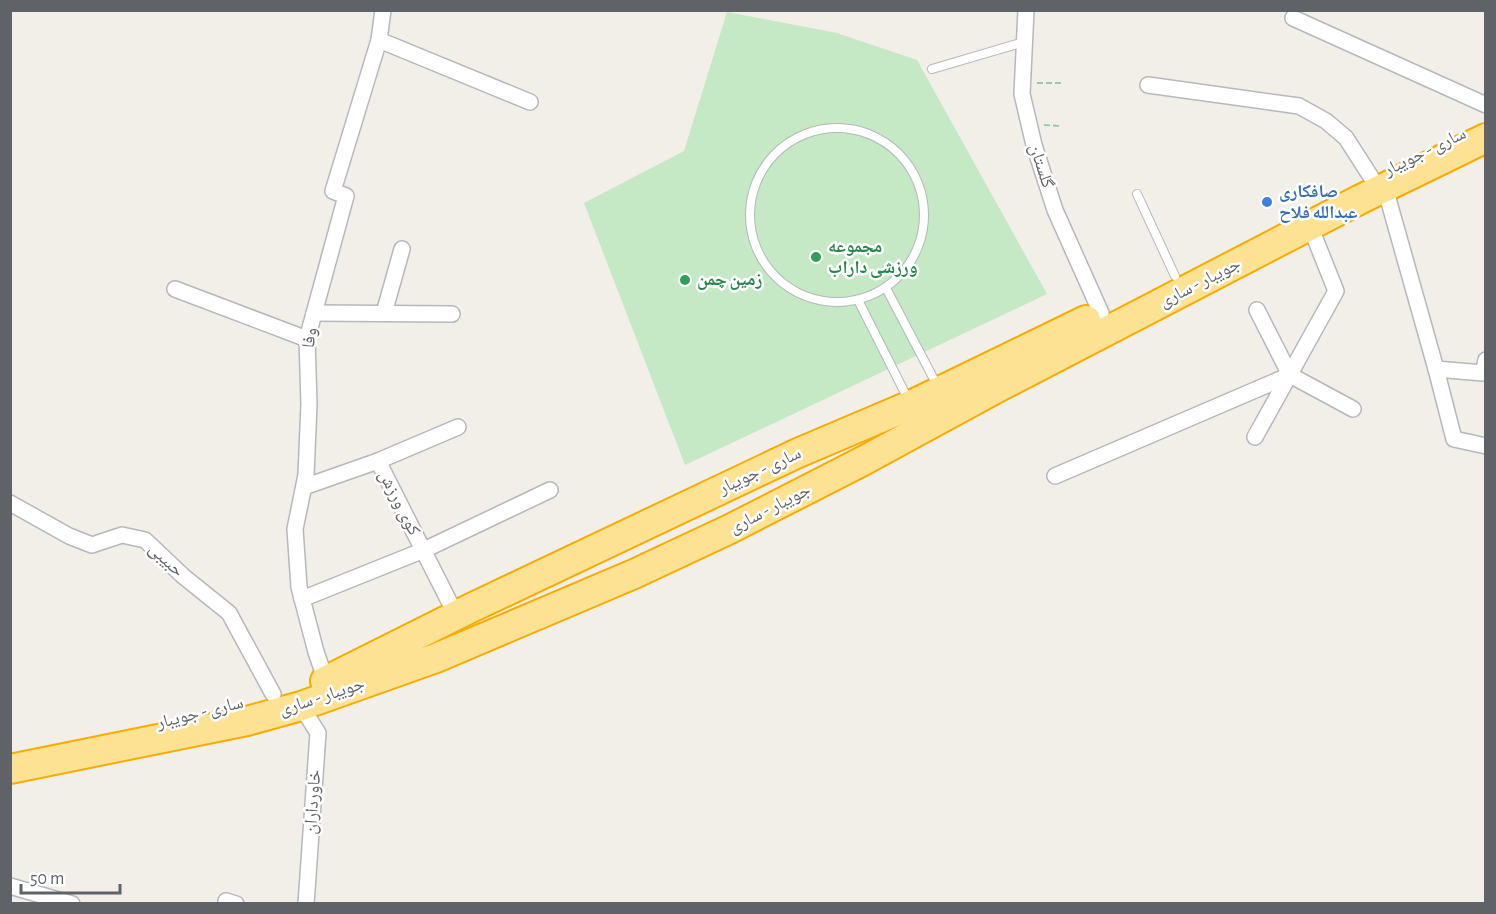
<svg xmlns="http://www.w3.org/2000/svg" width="1496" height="914" font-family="'Alegreya Sans','Noto Naskh Arabic',sans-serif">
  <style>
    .green { fill: #c5e8c5 }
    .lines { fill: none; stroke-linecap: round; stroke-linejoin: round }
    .lane-casing { stroke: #b5b8bc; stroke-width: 10 }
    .street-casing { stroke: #b5b8bc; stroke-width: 18 }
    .highway-casing { stroke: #f9ab00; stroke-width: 32 }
    .path { stroke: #9cc7a9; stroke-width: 2; stroke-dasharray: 6 3; stroke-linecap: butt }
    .lane { stroke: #fff; stroke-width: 8 }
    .street { stroke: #fff; stroke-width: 15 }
    .highway { stroke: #fde293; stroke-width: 28 }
    .shop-dot { fill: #3f7fe0; stroke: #fff; stroke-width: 2 }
    .leisure-dot { fill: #2e9e5b; stroke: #fff; stroke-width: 2 }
    .labels { text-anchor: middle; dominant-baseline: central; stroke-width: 5; stroke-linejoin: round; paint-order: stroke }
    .street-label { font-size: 18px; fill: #5f6368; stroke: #fff }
    .shop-label { font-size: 18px; font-weight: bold; fill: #366cbe; stroke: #fff; text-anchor: start }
    .leisure-label { font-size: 18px; font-weight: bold; fill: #27864d; stroke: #fff; text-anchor: start }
  </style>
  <rect width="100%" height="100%" fill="#f1efe8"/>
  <path class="green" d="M727,12L837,33L917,60L1047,294L685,465L584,203L684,151Z"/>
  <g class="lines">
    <defs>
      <g id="lane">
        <path d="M932,69L1024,42"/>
        <circle cx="837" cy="215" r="87"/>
        <path d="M1137,194L1175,276"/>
        <path d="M886,288L938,387"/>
        <path d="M858,300L909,401"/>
      </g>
      <g id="street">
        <path d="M1026,10L1022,94L1034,145L1055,210L1101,313"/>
        <path d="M1293,18L1486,105"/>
        <path d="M379,40L530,102"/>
        <path d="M1148,85L1299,106L1326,121L1346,138L1371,177"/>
        <path d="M1385,188L1436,369L1483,373L1486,360"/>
        <path d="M175,289L307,339"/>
        <path d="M1257,310L1290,375L1353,409"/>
        <path d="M314,313L452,314"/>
        <path d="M384,313L402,249"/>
        <path d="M1436,369L1454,439L1486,446"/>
        <path d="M1255,437L1336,291L1310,226"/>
        <path d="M378,461L458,427"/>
        <path d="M1055,476L1290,375"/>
        <path d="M304,487L378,461L456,615"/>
        <path d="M10,503L69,536L92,545L122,535L145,540L183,576L229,613L273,694"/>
        <path d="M302,599L424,550L550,490"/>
        <path d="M326,681L316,652L299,587L295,529L306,475L309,404L307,339L346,196L333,191L379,40L383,10"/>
        <path d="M301,706L318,733L306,904"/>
        <path d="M10,886L72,904"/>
        <path d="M226,901L236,904"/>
      </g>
      <g id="highway">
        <path d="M325,681L471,608L798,453L911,405L1086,320"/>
        <path d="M10,769L247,721L301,706L436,658L634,574L730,529L863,461L999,387L1361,199L1486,138"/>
      </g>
    </defs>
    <use href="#lane" class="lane-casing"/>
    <use href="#street" class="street-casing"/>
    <use href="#highway" class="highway-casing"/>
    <g class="path">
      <path d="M1037,83H1064"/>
      <path d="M1044,125L1060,126"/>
    </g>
    <use href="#lane" class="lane"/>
    <use href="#street" class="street"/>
    <use href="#highway" class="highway"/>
  </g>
  <circle class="shop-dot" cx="1267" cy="202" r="6"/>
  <g class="leisure-dot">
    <circle cx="816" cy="257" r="6"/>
    <circle cx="685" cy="280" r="6"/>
  </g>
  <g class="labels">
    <g class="street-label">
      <text transform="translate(1425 152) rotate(-26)">ساری - جویبار</text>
      <text transform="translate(1041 166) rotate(72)">گلستان</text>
      <text transform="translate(1200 283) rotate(-27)">جویبار - ساری</text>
      <text transform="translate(310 338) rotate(-82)">وفا</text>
      <text transform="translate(760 471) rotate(-25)">ساری - جویبار</text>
      <text transform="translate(399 503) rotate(63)">کوی ورزش</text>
      <text transform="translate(770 509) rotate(-27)">جویبار - ساری</text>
      <text transform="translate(166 560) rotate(43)">حبیبی</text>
      <text transform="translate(322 697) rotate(-18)">جویبار - ساری</text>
      <text transform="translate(200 713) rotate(-14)">ساری - جویبار</text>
      <text transform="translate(313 802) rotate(-86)">خاورداران</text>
    </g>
    <g class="shop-label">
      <text x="1279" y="192">صافکاری<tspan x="1279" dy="21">عبدالله فلاح</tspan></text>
    </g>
    <g class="leisure-label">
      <text x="828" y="247">مجموعه<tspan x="828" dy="21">ورزشی داراب</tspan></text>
      <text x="697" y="280">زمین چمن</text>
    </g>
  </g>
  <rect width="1496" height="914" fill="none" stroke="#5f6368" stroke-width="24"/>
  <path d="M21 884v9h99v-9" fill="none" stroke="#5f6368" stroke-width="3"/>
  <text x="30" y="884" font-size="18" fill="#5f6368" stroke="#ffffff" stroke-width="4.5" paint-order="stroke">50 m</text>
</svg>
